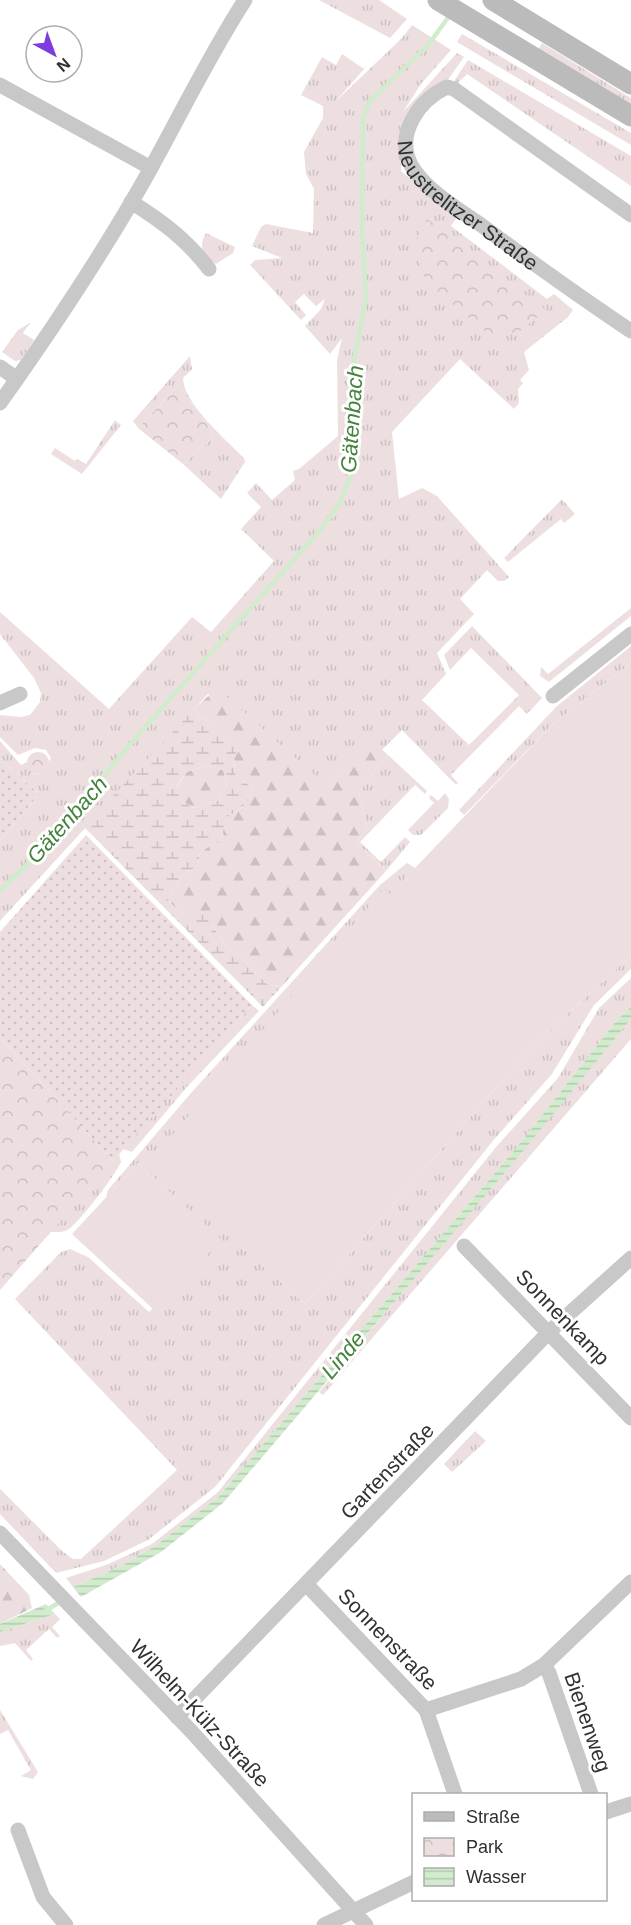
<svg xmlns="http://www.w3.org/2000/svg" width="631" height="1925" font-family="Helvetica,sans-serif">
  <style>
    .grass { fill: url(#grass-tufts) }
    .forest { fill: url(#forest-firs) }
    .wetland { fill: url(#wetland-marsh); fill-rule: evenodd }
    .park { fill: url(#park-crowns) }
    .garden { fill: url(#garden-dots) }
    .pitch { fill: #eddfe0 }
    .water { fill: url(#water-rules) }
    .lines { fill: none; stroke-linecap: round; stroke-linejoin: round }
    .stream { stroke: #d1ebcd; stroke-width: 4.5 }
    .minor { stroke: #c8c8c8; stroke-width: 15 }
    .secondary { stroke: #bbb; stroke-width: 21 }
    .labels { text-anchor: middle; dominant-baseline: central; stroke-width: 6; stroke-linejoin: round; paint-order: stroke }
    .street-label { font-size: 21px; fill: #313131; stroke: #fff }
    .water-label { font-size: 22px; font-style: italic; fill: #45833c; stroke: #fff }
  </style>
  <defs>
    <pattern id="grass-tufts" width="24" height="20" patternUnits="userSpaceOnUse" patternTransform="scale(1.5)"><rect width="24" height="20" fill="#eddfe0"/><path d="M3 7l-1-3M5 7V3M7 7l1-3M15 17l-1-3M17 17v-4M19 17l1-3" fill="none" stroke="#ccc0c1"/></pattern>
    <pattern id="forest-firs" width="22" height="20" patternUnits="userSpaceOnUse" patternTransform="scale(1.5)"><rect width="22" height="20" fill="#eddfe0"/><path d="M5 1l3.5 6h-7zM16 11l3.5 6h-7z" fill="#ccc0c1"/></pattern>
    <pattern id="wetland-marsh" width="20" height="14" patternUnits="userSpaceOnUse" patternTransform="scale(1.5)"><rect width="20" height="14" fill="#eddfe0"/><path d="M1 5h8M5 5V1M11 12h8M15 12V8" fill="none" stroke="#ccc0c1"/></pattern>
    <pattern id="park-crowns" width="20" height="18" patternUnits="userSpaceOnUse" patternTransform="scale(1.5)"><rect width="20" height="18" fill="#eddfe0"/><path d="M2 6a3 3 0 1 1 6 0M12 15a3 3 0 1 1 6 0" fill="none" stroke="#ccc0c1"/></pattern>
    <pattern id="garden-dots" width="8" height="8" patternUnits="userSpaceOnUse" patternTransform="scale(1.5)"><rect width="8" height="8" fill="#eddfe0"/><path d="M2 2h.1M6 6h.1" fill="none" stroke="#ccc0c1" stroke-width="1.8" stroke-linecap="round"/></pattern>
    <pattern id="water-rules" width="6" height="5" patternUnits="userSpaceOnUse" patternTransform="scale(1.5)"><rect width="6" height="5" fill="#d1ebcd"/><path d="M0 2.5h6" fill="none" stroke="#b4cab0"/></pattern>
  </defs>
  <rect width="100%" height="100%" fill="#fff"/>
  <g class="grass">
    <path d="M319,0H379L407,19L390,38Z"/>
    <path d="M412,25L451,50L421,84L403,112L457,53L464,57L445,84L404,123L401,171L457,217L451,226L547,299L554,294L573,310L568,317L524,352L529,370L520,380L523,383L518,389L519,403L514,409L460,359L392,432L399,499L422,488L437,496L509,577L505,581H498L487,570L460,599L474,614L437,653L446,674L422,700L469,745L519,695L471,648L450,670L444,655L472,626L542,698L527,714L519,706L451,775L458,783L456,785L402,730L382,750L369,739L328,787L208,694L0,921V840L39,794L0,759V741L21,765L27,762L34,774H41L51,758L46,750L35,748L18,755L0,737V715L21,717L30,715L40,702L41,693L34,678L0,634V612L109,709L192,617L211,632L274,561L241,529L261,507L247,493L256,483L272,500L295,480L293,471L299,469L338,436L337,360L342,338L330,354L305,326L321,309L325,299L316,306L304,294L295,302L306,315L301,320L250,265L255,260L282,258L252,246L261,227L266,224L313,233L314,189L306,174L304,152L323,118V106L301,95L322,57L336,65L342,54L364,69L336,101L401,39Z"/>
    <path d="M462,34L631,133V145L472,51L457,42Z"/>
    <path d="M542,43L631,98V105L538,50Z"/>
    <path d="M468,60L631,156V186L467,74L456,85L452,84Z"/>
    <path d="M206,233L235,247L233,253L216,264C202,256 198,247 206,233Z"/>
    <path d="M30,323L23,333L34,340L21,360L15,361L2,352L18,330Z"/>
    <path d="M190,356L192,369L183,378C183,403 226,440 244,458L245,462L221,499L183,464L215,436L179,385L138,428L133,421Z"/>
    <path d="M115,420L121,425L82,474L51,454L55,448L75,461L77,459L86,464Z"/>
    <path d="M562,499L575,514L564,523L561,519L508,562L504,558Z"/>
    <path d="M631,608V616L549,682L540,676L541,667L548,674Z"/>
    <path d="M631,646V663L551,726L464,815L459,810L556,707Z"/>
    <path d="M387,754L427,791L425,794L415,785L360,842L381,862L405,837L410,842L386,871L356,842L367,831L359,792Z"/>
    <path d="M445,793L449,799L448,808L421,835H413L408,830L434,803L429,798L431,795L438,801Z"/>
    <path d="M407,863L415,868L390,895L384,890L149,1163L305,1304L530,1049L631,955V969L594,1005L552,1074L492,1142L215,1487L148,1540L104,1561L56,1573L0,1514V1489L62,1551L73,1559H81L177,1470L15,1299L61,1252L70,1249L88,1257L149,1312L221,1240L138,1163L106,1198L108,1190L191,1093L380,885Z"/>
    <path d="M631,978V1007L617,1020L517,1147L218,1497L155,1546L121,1566L73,1587L66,1578L106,1565L152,1544L218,1492L496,1147L558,1078L599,1008Z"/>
    <path d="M252,1005L259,1011L186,1088L132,1152L123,1149Z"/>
    <path d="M631,1019V1039L323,1395L319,1392Z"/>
    <path d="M119,1154L121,1162C114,1177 81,1220 69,1229C64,1233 56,1232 50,1232Z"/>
    <path d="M475,1431L486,1441L452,1472L444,1464Z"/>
    <path d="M55,1614L60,1619L52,1627L60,1636L57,1638L49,1629L26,1650L33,1659L31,1661L15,1643L0,1646V1632Z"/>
    <path d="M0,1710L38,1772L33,1779L21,1776L31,1770L8,1730L0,1734Z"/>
  </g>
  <g class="forest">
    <path d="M217,688L328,787L369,738L387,754L359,792L367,831L356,842L386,871L282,986L268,985L241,957L225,946L212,924L185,916L168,901L179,879L198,865L200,853C215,842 222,835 227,817L242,808L255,790L235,774L234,757L228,738L217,734L214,723L200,718L194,709Z"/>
    <path d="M207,765L223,770L227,783L219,800L195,808L181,801L177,786L187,772Z"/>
    <path d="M0,1564L29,1595L32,1608L0,1624Z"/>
  </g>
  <path class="wetland" d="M194,709L200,718L214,723L218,734L228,738L238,747L234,757L235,774L255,790L242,808L227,817L223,832L226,844L215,842L200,853L198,865L179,879L168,901L185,916L200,912L212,924L225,946L241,957L268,985L282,986L263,1007L84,827ZM207,765L223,770L227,783L219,800L194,808L181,801L177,785L187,772Z"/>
  <g class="park">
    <path d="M427,219L546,310L519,332L489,335L425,281L415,241Z"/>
    <path d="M179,385L215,436L183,464L138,428Z"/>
    <circle cx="38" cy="763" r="11"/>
    <path d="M0,1037L113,1161L0,1290Z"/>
  </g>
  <g class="garden">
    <path d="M0,759L39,794L0,840Z"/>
    <path d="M86,835L252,1005L113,1161L0,1037V932Z"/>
  </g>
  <g class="pitch">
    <path d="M631,663V955L530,1049L305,1304L148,1163L384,889L390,894L551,726Z"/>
    <path d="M138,1163L222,1240L153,1309L72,1234Z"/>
  </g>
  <g class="water">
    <path d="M631,1007V1019L523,1151L223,1503L161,1552L81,1597L73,1587L121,1566L155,1546L218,1497L517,1147L617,1020Z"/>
    <path d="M46,1604L55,1614L0,1632V1624Z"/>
  </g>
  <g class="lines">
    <g class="stream">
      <path d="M0,891L40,852L138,735L321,529L339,504L351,475V413L355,355L366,299L362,229L363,119L369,102L428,45L450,15"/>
      <path d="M45,1611L60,1602"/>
    </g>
    <g class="minor">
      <path d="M0,85L151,168"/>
      <path d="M131,202C162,221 187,240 209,269"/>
      <path id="s1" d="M631,215L454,89L447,87C419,100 395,134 411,165C425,190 458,209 481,225C530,261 580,297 631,331"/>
      <path d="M0,367L17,379"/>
      <path d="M0,403C54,327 106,249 151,168C182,112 210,54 245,0"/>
      <path d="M553,696L631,634"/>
      <path d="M0,703L20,694"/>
      <path d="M464,1246L631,1418"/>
      <path d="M0,1533L191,1731L366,1925"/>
      <path d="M307,1585L426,1710L455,1794"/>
      <path d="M426,1710L521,1679L544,1665"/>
      <path d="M177,1717L550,1331L631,1258"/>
      <path d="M591,1794L549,1673L544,1665L631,1582"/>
      <path d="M606,1812L631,1804"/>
      <path d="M18,1830L43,1897L66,1925"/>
      <path d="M324,1925L414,1882"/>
    </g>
    <g class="secondary">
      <path d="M438,0L631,116"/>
      <path d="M493,0L631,84"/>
    </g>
  </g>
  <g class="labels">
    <g class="street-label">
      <text stroke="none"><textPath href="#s1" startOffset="388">Neustrelitzer Straße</textPath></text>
      <text transform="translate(563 1317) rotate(46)">Sonnenkamp</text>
      <text transform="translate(387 1471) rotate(-46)">Gartenstraße</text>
      <text transform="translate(388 1639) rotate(46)">Sonnenstraße</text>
      <text transform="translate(200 1713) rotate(47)">Wilhelm-Külz-Straße</text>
      <text transform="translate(588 1722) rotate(71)">Bienenweg</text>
    </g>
    <g class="water-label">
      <text transform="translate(352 419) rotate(-86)">Gätenbach</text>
      <text transform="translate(67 820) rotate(-48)">Gätenbach</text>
      <text transform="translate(343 1355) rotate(-50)">Linde</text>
    </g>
  </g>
  <rect x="412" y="1793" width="195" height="108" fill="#ffffff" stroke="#adadad" stroke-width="1.5"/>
  <rect x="424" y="1812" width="30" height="9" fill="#bbbbbb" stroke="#adadad" stroke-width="1.5"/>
  <text x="466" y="1823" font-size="18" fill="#313131">Straße</text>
  <rect x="424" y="1838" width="30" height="18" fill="url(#park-crowns)" stroke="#adadad" stroke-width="1.5"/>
  <text x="466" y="1853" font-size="18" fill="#313131">Park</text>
  <rect x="424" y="1868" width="30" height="18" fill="url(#water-rules)" stroke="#adadad" stroke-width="1.5"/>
  <text x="466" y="1883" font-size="18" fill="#313131">Wasser</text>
  <g transform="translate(54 54) rotate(139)"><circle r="28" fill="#ffffff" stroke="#adadad" stroke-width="1.5"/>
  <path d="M0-4.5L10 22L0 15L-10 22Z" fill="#7e3bdf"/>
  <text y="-9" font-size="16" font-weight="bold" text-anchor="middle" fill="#313131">N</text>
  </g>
</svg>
